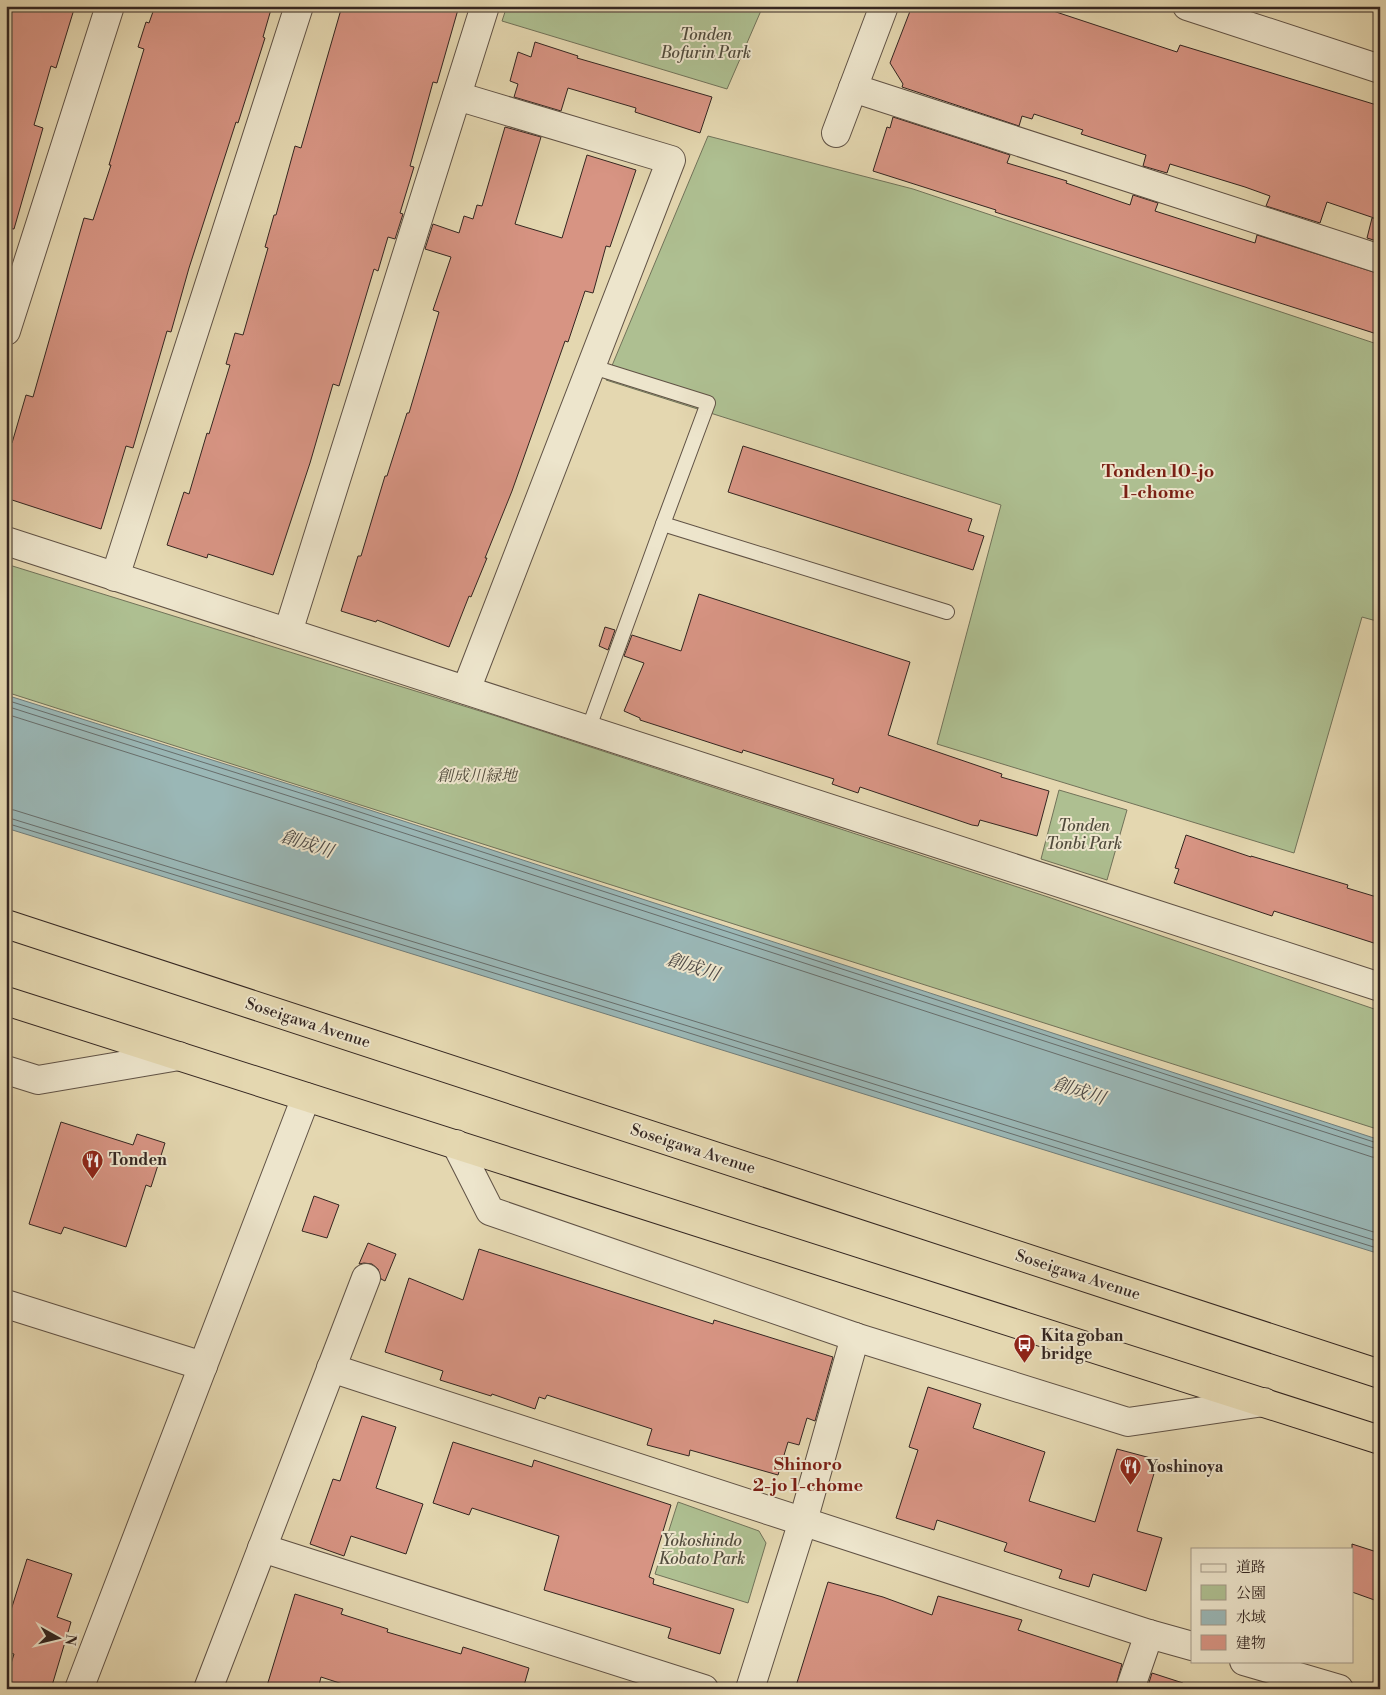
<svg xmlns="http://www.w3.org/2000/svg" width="1386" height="1695" font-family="'Libre Bodoni','Noto Serif JP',serif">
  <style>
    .green { fill: #aebf91; stroke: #717259 }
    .water { fill: #9ab7b6; stroke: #717d7a }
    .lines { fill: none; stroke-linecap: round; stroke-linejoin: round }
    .shore { stroke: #676e6c; stroke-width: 1 }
    .building { fill: #d79483; stroke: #342621 }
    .service-casing { stroke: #605245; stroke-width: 16 }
    .minor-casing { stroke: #605245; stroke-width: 30 }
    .trunk-casing { stroke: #342621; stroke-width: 30 }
    .service { stroke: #ede5cc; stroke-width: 14 }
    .minor { stroke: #ede5cc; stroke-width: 28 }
    .trunk { stroke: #e4d7b0; stroke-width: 28 }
    .labels { text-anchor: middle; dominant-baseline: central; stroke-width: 4; stroke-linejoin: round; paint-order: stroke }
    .park-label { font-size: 16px; font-style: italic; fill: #524c3d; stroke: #ede5cc }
    .street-label { font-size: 16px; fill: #342621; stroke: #ede5cc }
    .poi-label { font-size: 16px; font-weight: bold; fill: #342621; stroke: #ede5cc; text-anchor: start }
    .neighbourhood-label { font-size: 18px; font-weight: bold; fill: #7a1f14; stroke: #ede5cc }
    .water-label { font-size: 18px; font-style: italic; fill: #4e4a46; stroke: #ede5cc }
  </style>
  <rect width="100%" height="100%" fill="#e4d7b0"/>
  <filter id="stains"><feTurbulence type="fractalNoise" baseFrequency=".004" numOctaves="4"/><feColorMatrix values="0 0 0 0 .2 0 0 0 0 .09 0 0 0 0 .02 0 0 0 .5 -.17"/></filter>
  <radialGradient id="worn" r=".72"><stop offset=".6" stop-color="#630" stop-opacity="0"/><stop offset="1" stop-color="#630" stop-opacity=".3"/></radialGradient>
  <g class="green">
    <path d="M507,6H763L727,89L502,21Z"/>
    <path d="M708,136L913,189L1380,345V622L1362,617L1294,853L937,744L1001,505L606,380Z"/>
    <path d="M6,564L496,716L1048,897L1380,1011V1130L6,692Z"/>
    <path d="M1059,790L1127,810L1107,880L1041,859Z"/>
    <path d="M678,1502L759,1531L766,1543L748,1603L655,1574Z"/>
  </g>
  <path class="water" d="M6,695L336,799L1380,1140V1254L6,828Z"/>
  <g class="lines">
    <g class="shore">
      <path d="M6,700L335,804L1380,1144"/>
      <path d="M6,706L333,810L1380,1150"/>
      <path d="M6,714L331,817L1372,1157L1380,1158"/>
      <path d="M6,809L14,810L1380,1234"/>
      <path d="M6,817L688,1026L1380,1242"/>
      <path d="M6,823L686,1032L1380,1249"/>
    </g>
  </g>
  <g class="building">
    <path d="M6,6H75L56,68L51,66L34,125L43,128L14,229L6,228Z"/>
    <path d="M155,6H272L263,37L265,38L238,123L236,122L189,268L171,332L167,331L133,448L126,446L101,529L6,498V441L12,443L26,395L33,397L84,218L93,220L111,165H109L144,49L138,47L146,22L149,23Z"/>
    <path d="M342,6H459L437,83L433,82L410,166L414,167L400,213L403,214L395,239L388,237L378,271L374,269L339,386L333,384L310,463L273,575L208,554L207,558L167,545L184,492L189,494L207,433L209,434L230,365L226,364L235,333L243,335L268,248L265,247L274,215H276L295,146L301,148Z"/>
    <path d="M912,6H1038L1177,52L1180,45L1380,106V242L1367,238L1372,218L1377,219L1327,202L1320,223L1266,206L1270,196L1245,187L1170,164L1167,173L1143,166L1146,155L1081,134L1083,130L1034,114L1032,119L1022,116L1019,126L902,87L903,84L890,63Z"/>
    <path d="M535,42L578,56L577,58L712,97L700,133L635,112L636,108L568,88L561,111L514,97L518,84L510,81L518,52L531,57Z"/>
    <path d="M893,117L1010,155L1007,163L1067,181L1066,183L1130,205L1133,195L1158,203L1155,211L1255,243L1257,235L1380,274V335L995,212L996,210L873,171L887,127L890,128Z"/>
    <path d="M505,127L541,137L515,224L562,238L587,155L636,170L610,247L606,246L593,293L585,291L568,342L565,341L512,491L485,558H487L471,597L469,596L449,647L377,620L376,622L341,611L358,556H361L385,476H387L407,413H409L439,312L433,310L451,257L425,249L433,224L459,233L464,216L473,219L477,205L482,206Z"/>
    <path d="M743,446L972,519L968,531L984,536L973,570L728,492Z"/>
    <path d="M699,594L910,662L888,735L1002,774L1001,777L1049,791L1037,836L980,820L978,826L972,825L860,787L858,793L832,784L834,779L743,750L742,753L640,720V718L624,711L644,663L624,656L632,635L681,651Z"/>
    <path d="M605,627L615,630L608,650L599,646Z"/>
    <path d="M1186,835L1251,857V856L1348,885L1347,888L1380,898V945L1274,911L1272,916L1174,883L1179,869L1175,868Z"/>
    <path d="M61,1122L133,1145L137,1134L165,1143L151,1187L146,1185L126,1247L64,1227L61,1234L29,1224Z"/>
    <path d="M314,1196L339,1205L327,1238L302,1231Z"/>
    <path d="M368,1243L396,1254L385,1281L381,1279L378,1269L372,1264L364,1263L359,1264Z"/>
    <path d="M479,1249L713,1324L714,1320L833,1357L815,1421L807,1418L799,1445L788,1442L778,1475L690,1450L689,1456L647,1445L652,1429L547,1395L545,1399L539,1397L535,1409L492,1394L491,1396L440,1380L443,1371L385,1352L409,1278L463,1300Z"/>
    <path d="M928,1387L981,1404L973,1428L1045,1452L1029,1501L1095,1522L1117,1449L1158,1460L1137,1531L1162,1538L1146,1591L1093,1574L1089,1587L1059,1578L1062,1570L1004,1551L1007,1543L937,1520L934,1530L896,1518L918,1450L909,1447Z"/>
    <path d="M362,1416L396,1427L376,1488L423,1504L406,1554L351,1536L344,1556L310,1544L333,1479L340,1481Z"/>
    <path d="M453,1442L532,1467L534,1460L671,1505L649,1577L654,1579L653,1584L734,1609L720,1654L668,1638L671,1628L544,1590L559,1536L472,1508L469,1515L433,1503Z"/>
    <path d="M1352,1544L1380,1553V1602L1352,1592Z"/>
    <path d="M27,1559L72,1574L57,1617L71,1622L51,1689H6V1680L14,1654L6,1652V1626Z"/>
    <path d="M828,1582L883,1597L932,1615L938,1596L1022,1620L1018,1630L1122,1664L1115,1689H795Z"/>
    <path d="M295,1594L343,1609L341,1614L388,1629L387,1632L461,1654L463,1647L529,1668L523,1689H358L321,1677L318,1689H266Z"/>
    <path d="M1152,1673L1183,1683L1182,1689H1147Z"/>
  </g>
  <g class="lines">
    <defs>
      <g id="service">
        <path d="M590,366L708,403L663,524"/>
        <path d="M588,730L663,524L947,612"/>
      </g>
      <g id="minor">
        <path d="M1187,6L1380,69"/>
        <path d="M853,88L1380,259"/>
        <path d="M457,96L671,160L466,690"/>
        <path d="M836,133L884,6"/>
        <path d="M6,331L110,6"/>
        <path d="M6,541L1380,987"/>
        <path d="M115,577L299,6"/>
        <path d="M288,632L485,6"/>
        <path d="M6,1070L38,1080L179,1056"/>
        <path d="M456,1144L490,1211L855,1337L1128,1422L1264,1402"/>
        <path d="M6,1304L203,1366"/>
        <path d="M331,1368L1149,1634L1192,1646"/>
        <path d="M262,1548L704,1689"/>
        <path d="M1244,1661L1339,1689"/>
        <path d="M79,1689L306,1097"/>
        <path d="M208,1689L366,1278"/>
        <path d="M750,1689L803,1521L855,1337"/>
        <path d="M1130,1689L1149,1634"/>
      </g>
      <g id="trunk">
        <path d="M6,924L1380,1374"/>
        <path d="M6,1001L1380,1440"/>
      </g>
    </defs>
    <use href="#service" class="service-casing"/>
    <use href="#minor" class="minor-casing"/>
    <use href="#trunk" class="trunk-casing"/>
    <use href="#service" class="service"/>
    <use href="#minor" class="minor"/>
    <use href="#trunk" class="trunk"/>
  </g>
  <defs>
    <symbol id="restaurant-pin" viewBox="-11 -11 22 30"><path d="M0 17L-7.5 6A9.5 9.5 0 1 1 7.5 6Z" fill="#8f2418" stroke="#ede5cc"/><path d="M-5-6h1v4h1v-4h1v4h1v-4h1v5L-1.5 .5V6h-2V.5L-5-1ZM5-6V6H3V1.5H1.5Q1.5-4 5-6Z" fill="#fff"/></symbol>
    <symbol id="bus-pin" viewBox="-11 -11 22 30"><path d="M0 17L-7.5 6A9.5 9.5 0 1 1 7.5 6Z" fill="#8f2418" stroke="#ede5cc"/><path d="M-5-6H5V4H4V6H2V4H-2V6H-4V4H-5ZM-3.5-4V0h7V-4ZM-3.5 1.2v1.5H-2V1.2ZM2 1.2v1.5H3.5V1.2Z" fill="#fff"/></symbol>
  </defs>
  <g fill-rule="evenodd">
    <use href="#restaurant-pin" x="80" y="1148" width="25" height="34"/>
    <use href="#bus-pin" x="1012" y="1332" width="25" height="34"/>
    <use href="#restaurant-pin" x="1118" y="1454" width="25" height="34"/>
  </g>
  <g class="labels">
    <g class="park-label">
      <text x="706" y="35">Tonden<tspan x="706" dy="18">Bofurin Park</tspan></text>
      <text x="477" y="776">創成川緑地</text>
      <text x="1084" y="826">Tonden<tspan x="1084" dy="18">Tonbi Park</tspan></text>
      <text x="702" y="1541">Yokoshindo<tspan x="702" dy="18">Kobato Park</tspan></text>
    </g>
    <g class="street-label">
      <text transform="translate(308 1023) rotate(18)">Soseigawa Avenue</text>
      <text transform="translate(693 1149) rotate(18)">Soseigawa Avenue</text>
      <text transform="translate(1078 1275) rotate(18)">Soseigawa Avenue</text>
    </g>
    <g class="poi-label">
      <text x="109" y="1160">Tonden</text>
      <text x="1041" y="1336">Kita goban<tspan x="1041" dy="18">bridge</tspan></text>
      <text x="1146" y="1467">Yoshinoya</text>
    </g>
    <g class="neighbourhood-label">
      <text x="1158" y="471">Tonden 10-jo<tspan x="1158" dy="21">1-chome</tspan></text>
      <text x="808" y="1464">Shinoro<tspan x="808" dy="21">2-jo 1-chome</tspan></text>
    </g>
    <g class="water-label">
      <text transform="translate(307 844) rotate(18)">創成川</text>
      <text transform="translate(693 967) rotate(18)">創成川</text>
      <text transform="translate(1079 1091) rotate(18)">創成川</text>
    </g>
  </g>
  <rect width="1386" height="1695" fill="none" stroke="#e4d7b0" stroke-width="25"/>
  <rect x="8" y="8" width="1371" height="1680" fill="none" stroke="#342621" stroke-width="2.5"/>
  <rect x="12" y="12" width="1361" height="1670" fill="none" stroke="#342621"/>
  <rect x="1191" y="1548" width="162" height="115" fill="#ede5cc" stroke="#a39988"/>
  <rect x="1201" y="1564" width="25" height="8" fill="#ede5cc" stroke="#a39988"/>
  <text x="1236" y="1572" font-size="15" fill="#342621">道路</text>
  <rect x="1201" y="1585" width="25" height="15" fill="#aebf91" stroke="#a39988"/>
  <text x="1236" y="1598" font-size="15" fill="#342621">公園</text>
  <rect x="1201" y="1610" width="25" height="15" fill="#9ab7b6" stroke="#a39988"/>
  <text x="1236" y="1622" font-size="15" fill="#342621">水域</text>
  <rect x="1201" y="1635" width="25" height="15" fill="#d79483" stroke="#a39988"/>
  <text x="1236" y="1648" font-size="15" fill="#342621">建物</text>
  <g transform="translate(58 1638) rotate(98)" stroke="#ede5cc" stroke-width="4" paint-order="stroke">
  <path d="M0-4L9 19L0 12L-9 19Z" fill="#342621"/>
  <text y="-8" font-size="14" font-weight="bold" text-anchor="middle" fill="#342621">N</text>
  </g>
  <rect width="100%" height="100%" filter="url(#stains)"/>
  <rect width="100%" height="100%" fill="url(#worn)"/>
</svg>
